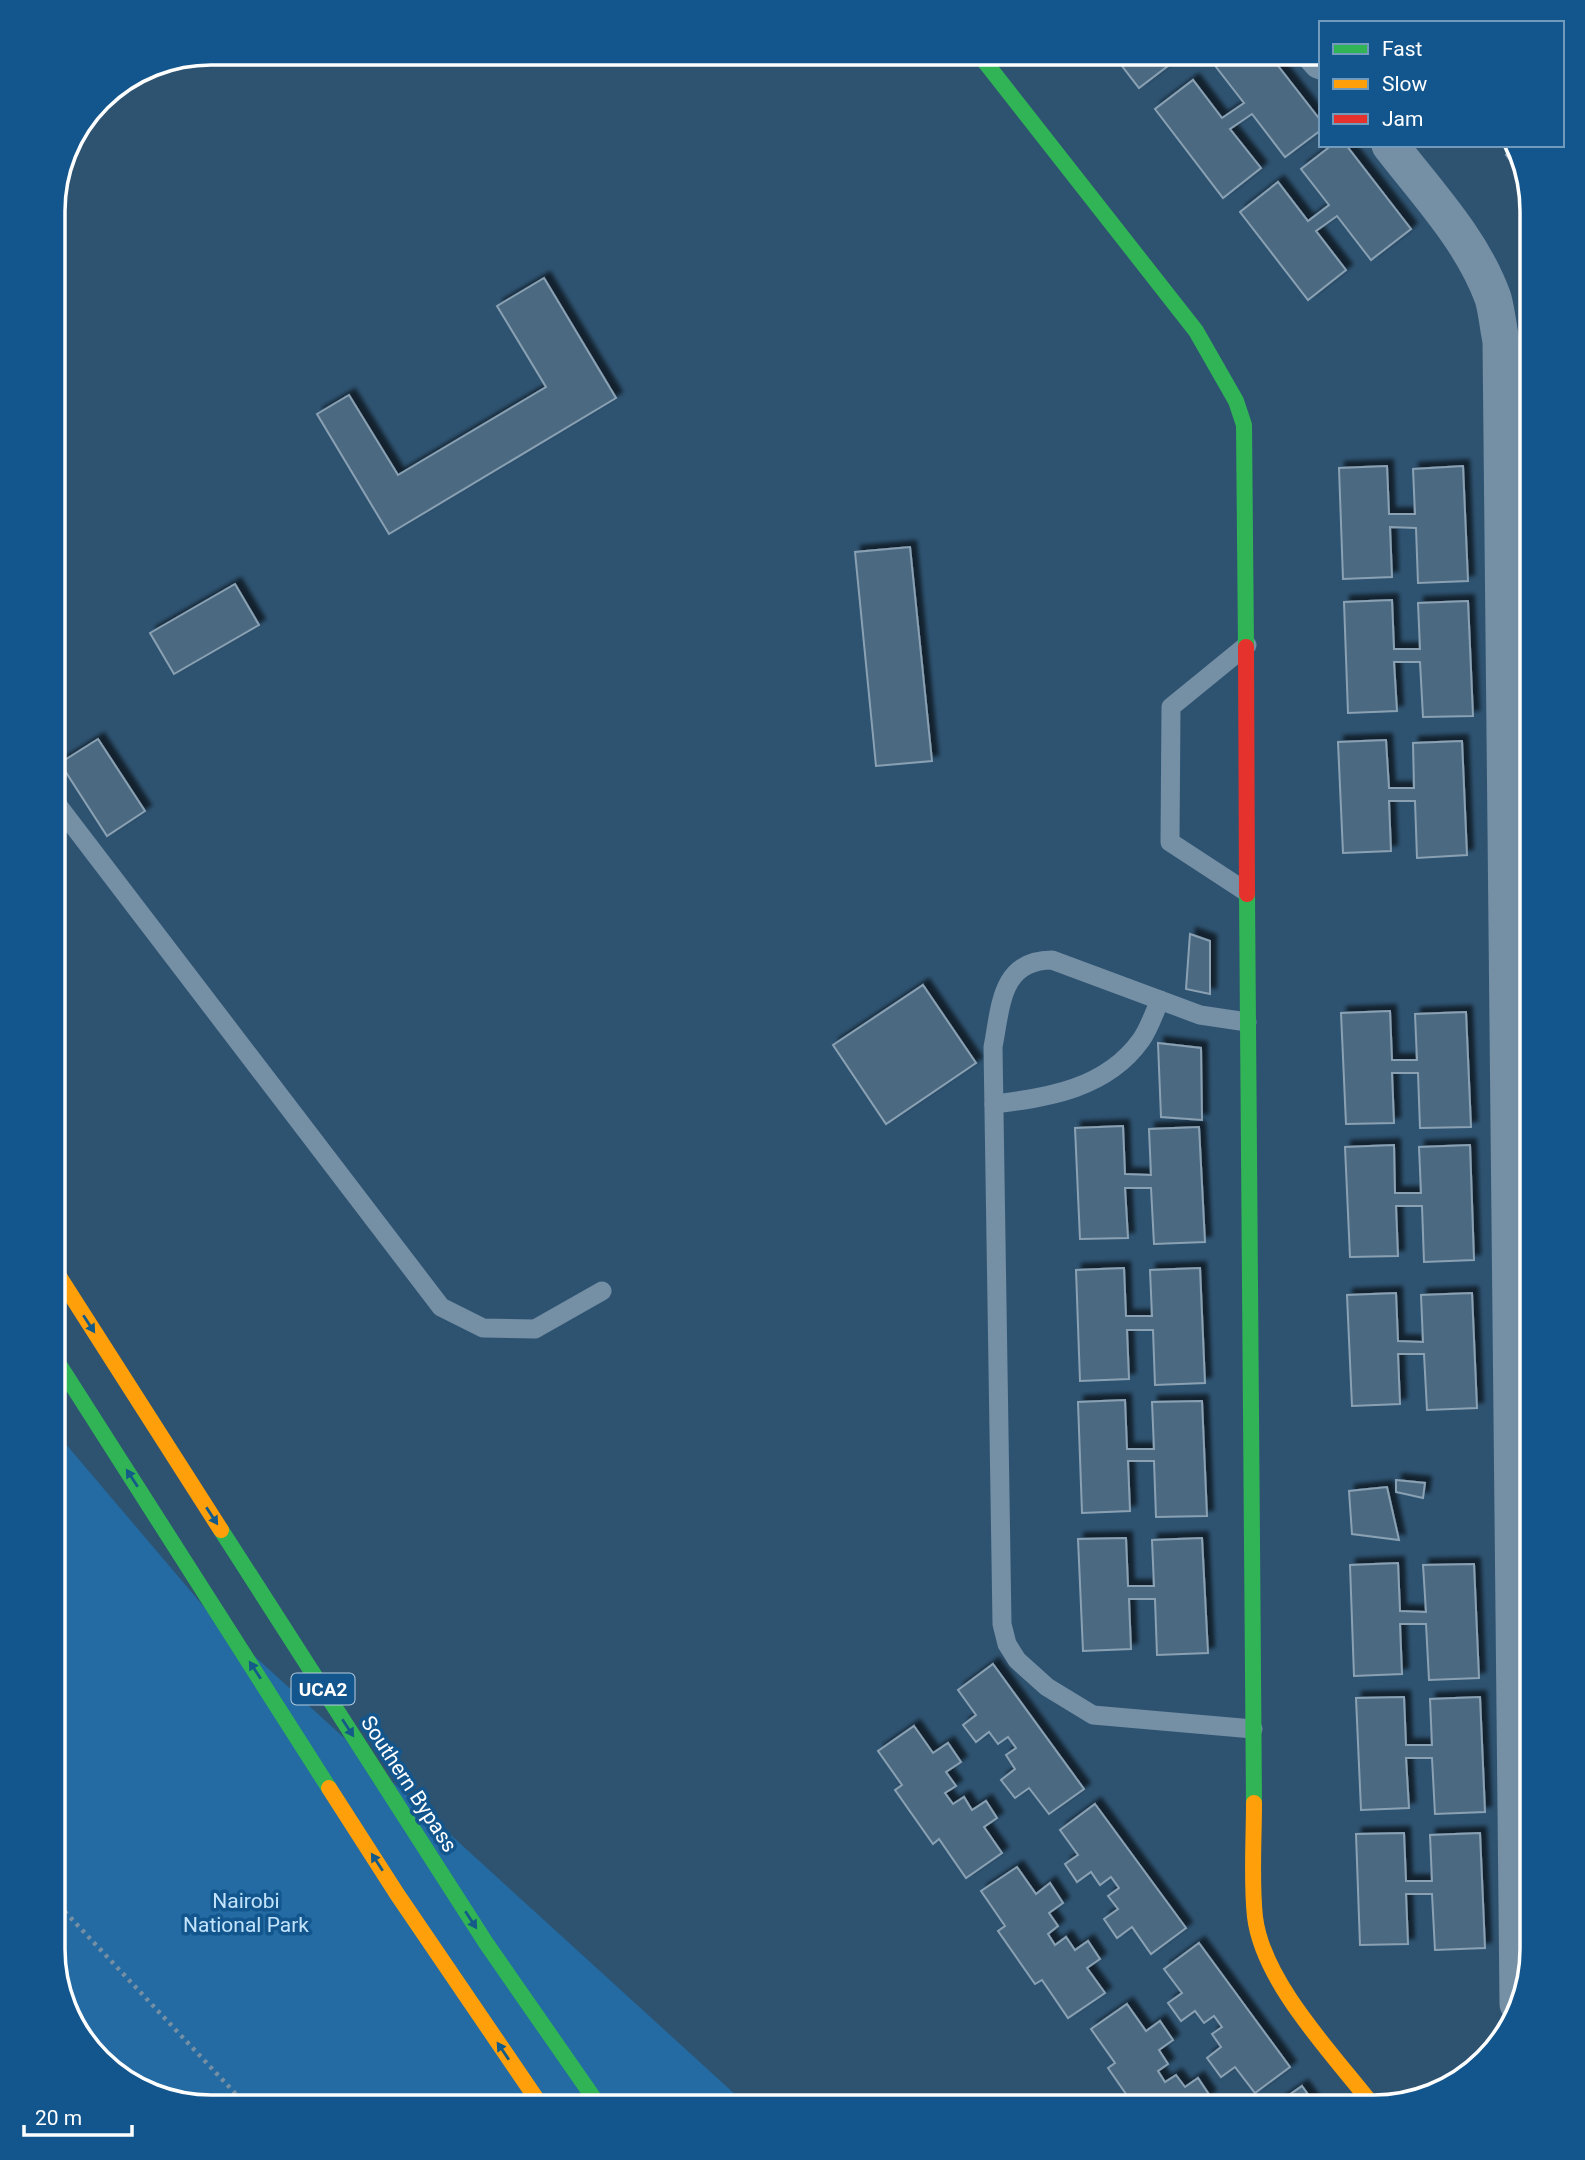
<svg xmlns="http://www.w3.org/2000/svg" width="1585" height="2160" font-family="Roboto,sans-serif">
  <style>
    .green { fill: #236ba2 }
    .building { fill: #4b6981; stroke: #8aa1b3; stroke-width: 2; filter: url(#shadow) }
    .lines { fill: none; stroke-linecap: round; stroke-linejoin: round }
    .path { stroke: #758fa5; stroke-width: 4.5; stroke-dasharray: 3.5 5; stroke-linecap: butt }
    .lane { stroke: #758fa5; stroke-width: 19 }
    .street { stroke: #758fa5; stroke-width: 37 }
    .fast { stroke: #30b455; stroke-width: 16 }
    .slow { stroke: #ff9f0a; stroke-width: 16 }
    .jam { stroke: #e5322d; stroke-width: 16 }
    .oneway { fill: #145b8a }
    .labels { text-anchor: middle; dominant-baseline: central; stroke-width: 7; stroke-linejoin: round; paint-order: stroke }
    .shield { fill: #12568d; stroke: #b8ccdd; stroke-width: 2 }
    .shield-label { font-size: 19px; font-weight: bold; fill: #fff }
    .street-label { font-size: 21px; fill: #fff; stroke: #12568d }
    .park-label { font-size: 21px; fill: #c2e3fc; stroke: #12568d }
    .rim { fill: none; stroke: #fff; stroke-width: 3.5 }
  </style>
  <defs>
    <filter id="shadow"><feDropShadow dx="6" dy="-6" stdDeviation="2" flood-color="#0009"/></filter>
  </defs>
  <rect width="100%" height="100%" fill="#2e5371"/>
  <path class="green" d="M53,1429L216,1621L749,2107H200L131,2086L74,2029L53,1950Z"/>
  <g class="building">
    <path d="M1112,53H1173L1177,59L1139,88Z"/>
    <path d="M1233,53H1268L1321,121V130L1285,157L1252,114L1230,129L1261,168L1223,198L1155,109L1193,80L1222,118L1244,103L1216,67Z"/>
    <path d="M1332,145H1346L1411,229L1371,260L1337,216L1316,231L1346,270L1308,300L1240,212L1278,182L1308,221L1329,205L1301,169Z"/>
    <path d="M1516,147L1522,170L1519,172L1506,155Z"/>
    <path d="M544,278L616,398L389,534L317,414L349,395L398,475L546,387L497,306Z"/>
    <path d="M1387,466L1389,514H1415L1413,469L1463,466L1468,581L1418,583L1416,528L1390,527L1392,577L1343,579L1339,468Z"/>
    <path d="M910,547L932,761L876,766L855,552Z"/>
    <path d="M235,584L259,625L174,674L150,633Z"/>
    <path d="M1392,600L1394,649H1420L1418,603L1468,601L1473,716L1423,717L1420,662H1394L1397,711L1348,713L1344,602Z"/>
    <path d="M98,739L145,811L107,836L60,763Z"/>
    <path d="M1386,740L1389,788H1414L1413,743L1462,741L1467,855L1417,858L1415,801H1389L1391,851L1343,853L1338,742Z"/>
    <path d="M1190,934L1210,941V994L1186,989Z"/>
    <path d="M923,985L976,1063L886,1124L833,1045Z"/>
    <path d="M1390,1011L1392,1060H1417L1415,1014L1466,1012L1471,1127L1420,1128L1418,1073H1392L1394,1123L1346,1124L1341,1013Z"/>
    <path d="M1158,1043L1201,1048L1202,1120L1161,1117Z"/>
    <path d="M1123,1126L1125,1174L1151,1175L1149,1129L1199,1127L1205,1242L1154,1244L1151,1188H1125L1128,1238L1080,1239L1075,1128Z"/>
    <path d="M1394,1145L1395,1193H1421L1419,1147L1470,1145L1474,1260L1424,1262L1422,1206H1396L1398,1256L1350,1257L1345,1147Z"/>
    <path d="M1124,1268L1126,1316H1152L1150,1270L1200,1268L1205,1383L1155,1385L1153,1330H1127L1129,1379L1080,1381L1076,1270Z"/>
    <path d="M1396,1293L1398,1341L1423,1342L1421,1295L1472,1293L1477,1408L1427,1410L1424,1354H1398L1400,1404L1352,1406L1347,1295Z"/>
    <path d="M1125,1400L1127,1449H1154L1152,1402L1202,1401L1207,1516L1156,1517L1154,1461H1128L1130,1511L1082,1513L1078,1402Z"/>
    <path d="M1396,1480L1425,1483L1423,1498L1396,1492Z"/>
    <path d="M1387,1487L1399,1540L1352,1534L1349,1491Z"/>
    <path d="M1126,1538L1128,1586H1154L1152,1540L1202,1538L1208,1653L1157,1655L1155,1599H1129L1131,1649L1083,1651L1078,1539Z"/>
    <path d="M1398,1563L1400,1611L1426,1612L1423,1565L1474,1564L1479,1678L1429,1680L1426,1624H1400L1402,1674L1354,1676L1350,1565Z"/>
    <path d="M993,1664L1084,1789L1049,1814L1029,1788L1015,1798L1001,1780L1015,1769L1006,1755L1016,1748L1008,1737L998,1744L989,1732L976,1742L963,1725L976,1715L958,1690Z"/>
    <path d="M1404,1697L1406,1745H1432L1430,1699L1480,1697L1485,1812L1435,1814L1432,1758H1406L1409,1808L1361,1810L1356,1698Z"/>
    <path d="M914,1726L933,1753L948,1743L961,1762L946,1772L956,1786L945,1793L953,1804L964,1797L972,1810L986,1801L997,1818L984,1827L1002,1853L966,1878L939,1839L933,1844L895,1790L902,1785L878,1751Z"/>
    <path d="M1095,1804L1186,1928L1151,1954L1132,1927L1117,1938L1104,1919L1118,1909L1108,1896L1119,1888L1111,1877L1100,1885L1091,1872L1077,1882L1065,1864L1078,1855L1060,1830Z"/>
    <path d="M1404,1833L1406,1881H1432L1430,1835L1480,1833L1485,1948L1435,1950L1432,1894H1406L1408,1944L1360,1945L1356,1834Z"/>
    <path d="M1017,1867L1036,1894L1050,1883L1063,1903L1049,1913L1058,1926L1048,1934L1055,1945L1066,1937L1075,1950L1088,1941L1100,1959L1087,1968L1105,1993L1068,2018L1042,1980L1035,1984L998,1931L1005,1926L981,1891Z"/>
    <path d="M1199,1943L1290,2067L1255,2093L1235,2067L1221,2077L1207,2058L1221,2047L1212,2034L1222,2027L1214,2016L1204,2023L1195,2011L1181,2021L1168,2003L1182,1993L1164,1969Z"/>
    <path d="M1127,2004L1146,2031L1160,2021L1173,2040L1159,2050L1168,2064L1158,2071L1165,2082L1176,2075L1185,2087L1198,2078L1210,2096L1197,2105L1198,2107H1135L1108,2068L1115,2063L1091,2029Z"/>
    <path d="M1302,2086L1317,2107H1272Z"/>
  </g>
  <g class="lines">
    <path class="path" d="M53,1899L248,2107"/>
    <g class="lane">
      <path d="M53,799L441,1307L483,1328L535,1329L602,1291"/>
      <path d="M1245,891L1170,842L1171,707L1247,645"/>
      <path d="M1247,1022L1200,1015L1052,960C1000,960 1001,1007 993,1047L1002,1624L1007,1644L1017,1660L1047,1687L1093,1715L1253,1729"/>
      <path d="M994,1104C1048,1098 1107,1088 1141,1040C1149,1029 1154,1013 1160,1000"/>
    </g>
    <g class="street">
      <path d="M1314,53L1321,61"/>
      <path d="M1390,145C1427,193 1472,240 1493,298C1497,312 1498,327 1501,341L1518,2004"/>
    </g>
    <g class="fast">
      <path d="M978,53L1196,331L1236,401L1244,425L1246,647"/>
      <path d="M1247,894L1254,1803"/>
      <path d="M53,1355L329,1788"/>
      <path d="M221,1530L486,1943L600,2107"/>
    </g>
    <g class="slow">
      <path d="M53,1267L221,1530"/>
      <path d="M329,1788L397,1894L542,2107"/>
      <path d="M1254,1803C1254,1840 1251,1880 1255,1917C1263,1983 1334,2055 1374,2107"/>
    </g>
    <path class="jam" d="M1246,647L1247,894"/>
  </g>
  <defs><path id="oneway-solid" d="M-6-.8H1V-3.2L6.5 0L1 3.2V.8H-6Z" transform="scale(1.75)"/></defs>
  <g class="oneway">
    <use href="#oneway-solid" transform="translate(89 1324) rotate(57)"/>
    <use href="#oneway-solid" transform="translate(132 1478) rotate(-123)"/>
    <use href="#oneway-solid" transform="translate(212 1516) rotate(57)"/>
    <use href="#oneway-solid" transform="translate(255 1670) rotate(-123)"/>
    <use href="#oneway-solid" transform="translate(348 1728) rotate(57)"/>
    <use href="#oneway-solid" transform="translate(377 1862) rotate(-123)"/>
    <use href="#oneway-solid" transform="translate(471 1920) rotate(57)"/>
    <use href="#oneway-solid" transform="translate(503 2051) rotate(-124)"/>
  </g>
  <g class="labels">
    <rect class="shield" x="291.5" y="1673.5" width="63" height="31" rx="5"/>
    <g class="shield-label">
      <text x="323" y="1689">UCA2</text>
    </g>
    <g class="street-label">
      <text transform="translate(409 1784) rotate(57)">Southern Bypass</text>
    </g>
    <g class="park-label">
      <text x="246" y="1901">Nairobi<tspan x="246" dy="24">National Park</tspan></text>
    </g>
  </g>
  <path d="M0 0H1585V2160H0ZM211 65H1374A146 146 0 0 1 1520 211V1949A146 146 0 0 1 1374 2095H211A146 146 0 0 1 65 1949V211A146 146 0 0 1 211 65Z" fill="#12568d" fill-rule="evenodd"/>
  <path class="rim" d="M211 65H1374A146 146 0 0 1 1520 211V1949A146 146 0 0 1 1374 2095H211A146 146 0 0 1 65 1949V211A146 146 0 0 1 211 65Z"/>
  <rect x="1319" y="21" width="245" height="126" fill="#12568d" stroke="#719abb" stroke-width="2"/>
  <rect x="1333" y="44" width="35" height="10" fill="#30b455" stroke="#719abb" stroke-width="2"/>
  <text x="1382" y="56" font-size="21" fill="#ffffff">Fast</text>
  <rect x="1333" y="79" width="35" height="10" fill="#ff9f0a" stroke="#719abb" stroke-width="2"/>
  <text x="1382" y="91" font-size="21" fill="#ffffff">Slow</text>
  <rect x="1333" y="114" width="35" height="10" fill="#e5322d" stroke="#719abb" stroke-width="2"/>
  <text x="1382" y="126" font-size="21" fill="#ffffff">Jam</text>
  <path d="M24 2125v10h108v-10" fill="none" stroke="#ffffff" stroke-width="3.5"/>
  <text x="35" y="2125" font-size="21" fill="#ffffff" stroke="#12568d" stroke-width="5" paint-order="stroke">20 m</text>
</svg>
